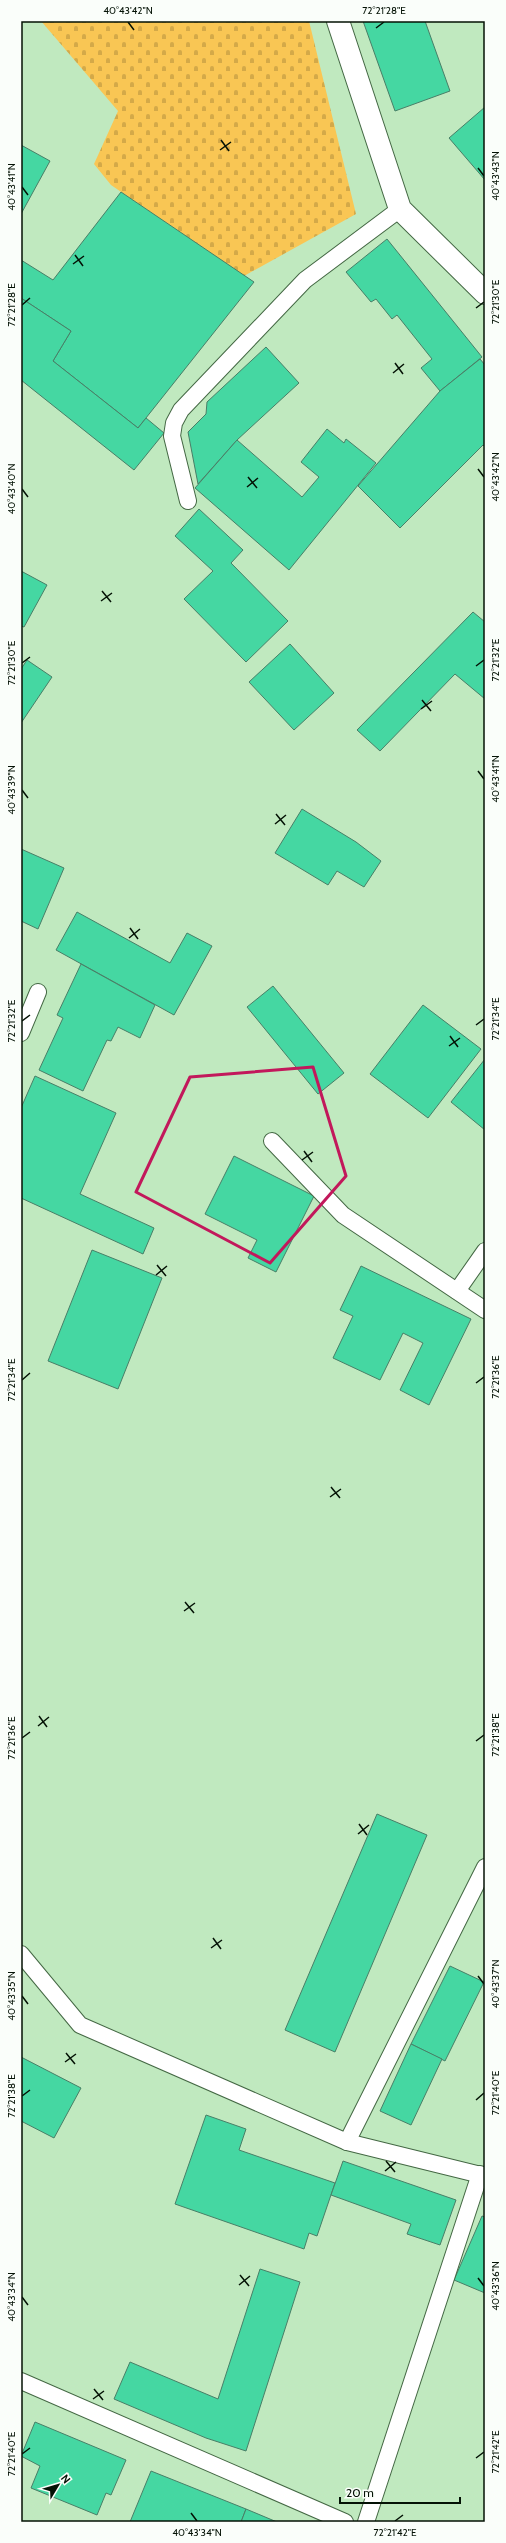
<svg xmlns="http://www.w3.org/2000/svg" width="506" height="2543" font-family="Cabin,sans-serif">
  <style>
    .cemetery { fill: url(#cemetery-stones) }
    .building { fill: #45d7a2; stroke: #487f67 }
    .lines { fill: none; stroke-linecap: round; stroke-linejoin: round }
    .service-casing { stroke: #446844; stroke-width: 18 }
    .minor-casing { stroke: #446844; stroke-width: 24 }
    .service { stroke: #fff; stroke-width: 16 }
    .minor { stroke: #fff; stroke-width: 22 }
    .marked { fill: none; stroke: #c2185b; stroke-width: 3; stroke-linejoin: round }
    .ticks { fill: none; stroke: #041205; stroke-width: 1.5 }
    .neatline { fill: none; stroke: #041205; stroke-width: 1.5 }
    .ticks-label { font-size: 10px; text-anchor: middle; fill: #041205 }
  </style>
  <defs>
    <pattern id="cemetery-stones" width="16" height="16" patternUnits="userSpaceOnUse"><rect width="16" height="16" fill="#f9c654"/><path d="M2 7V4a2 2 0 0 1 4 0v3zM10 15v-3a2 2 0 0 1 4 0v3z" fill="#d4a948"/></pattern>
  </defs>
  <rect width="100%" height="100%" fill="#c0e9bf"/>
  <path class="cemetery" d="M41,21H309L356,214L244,276L111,185L94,164L118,111Z"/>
  <g class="building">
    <path d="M363,21H425L450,91L395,111Z"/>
    <path d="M485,107V180L449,138Z"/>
    <path d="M21,145L50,161L21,214Z"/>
    <path d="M121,192L254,282L138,428L53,361L71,331L21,298V260L53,280Z"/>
    <path d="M387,239L482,357L440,391L421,368L432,359L397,315L392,319L376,299L371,302L346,272Z"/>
    <path d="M21,298L71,331L53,361L138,428L146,418L164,433L134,470L21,380Z"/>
    <path d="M266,347L299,383L237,440L198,484L188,432L206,414L207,402Z"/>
    <path d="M480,359L485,365V447L483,445L400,528L358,486L440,391Z"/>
    <path d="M327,429L344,443L346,439L376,463L289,570L195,488L237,440L302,497L319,477L301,462Z"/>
    <path d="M199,509L243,550L231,563L288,621L246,662L184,599L213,571L175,536Z"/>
    <path d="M21,571L47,585L24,627L21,626Z"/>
    <path d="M473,612L485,622V699L455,674L380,751L357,730Z"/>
    <path d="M290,644L334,693L294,730L249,682Z"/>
    <path d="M27,660L52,677L21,723V669Z"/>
    <path d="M302,809L356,842L381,861L364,887L337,871L328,885L275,853Z"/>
    <path d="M21,849L64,868L38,929L21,921Z"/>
    <path d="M77,912L170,963L187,933L212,946L174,1015L56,950Z"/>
    <path d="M81,964L155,1005L140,1038L118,1027L111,1041L107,1040L83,1091L39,1070L63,1018L57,1015Z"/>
    <path d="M273,986L344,1073L318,1094L247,1007Z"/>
    <path d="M423,1005L481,1049L428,1118L370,1074Z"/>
    <path d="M485,1059V1130L451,1102Z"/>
    <path d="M35,1076L116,1113L80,1194L154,1228L143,1254L21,1198V1108Z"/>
    <path d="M234,1156L314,1196L276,1272L248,1258L257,1240L205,1214Z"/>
    <path d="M92,1250L162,1278L118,1389L48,1361Z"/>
    <path d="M361,1266L471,1319L429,1405L400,1390L423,1343L403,1333L380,1380L333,1358L353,1316L340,1310Z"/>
    <path d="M377,1814L427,1835L335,2052L285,2030Z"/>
    <path d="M450,1966L484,1982L445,2061L411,2044Z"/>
    <path d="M411,2044L442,2059L411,2125L380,2111Z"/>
    <path d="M21,2057L81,2088L54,2138L21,2121Z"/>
    <path d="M206,2115L246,2129L239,2150L335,2183L317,2236L309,2233L304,2249L175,2204Z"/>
    <path d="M343,2161L456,2200L440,2245L407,2234L411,2224L331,2195Z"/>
    <path d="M482,2216L485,2217V2293L454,2280Z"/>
    <path d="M260,2269L300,2282L246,2451L206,2438L114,2399L130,2362L218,2399Z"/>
    <path d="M35,2422L126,2460L111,2495L106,2493L97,2515L31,2488L40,2466L21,2456Z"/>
    <path d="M151,2471L246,2509L241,2522H130Z"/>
    <path d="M246,2509L277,2522H241Z"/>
  </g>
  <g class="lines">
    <defs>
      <g id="service">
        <path d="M188,501L172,436L174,423L181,410L305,280L400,209"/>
        <path d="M21,1033L38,992"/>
        <path d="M272,1141L343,1215L485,1310"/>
        <path d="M457,1291L485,1251"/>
        <path d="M21,1954L80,2025L347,2142L485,2176"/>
        <path d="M347,2142L485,1867"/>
        <path d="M21,2381L345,2522"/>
        <path d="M366,2522L480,2174"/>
      </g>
      <path id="minor" d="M338,21L400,209L485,293"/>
    </defs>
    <use href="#service" class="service-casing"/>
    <use href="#minor" class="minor-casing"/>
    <use href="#service" class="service"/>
    <use href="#minor" class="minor"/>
  </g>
  <path class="marked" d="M313,1067L346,1176L270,1263L136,1192L190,1077Z"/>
  <path class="ticks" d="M128,22L134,30M376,28L384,22M221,140L229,151M220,150L231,142M478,168L484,176M22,187L28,195M75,255L83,266M73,264L84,256M22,305L30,298M476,308L484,302M395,363L403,374M393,373L404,364M478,469L484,477M248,477L257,488M247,487L258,478M22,489L28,497M102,591L111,602M101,601L112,593M22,663L30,657M476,666L484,660M422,700L431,711M421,709L432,701M478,771L484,779M22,790L28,798M276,814L285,825M275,824L286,815M130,928L138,939M129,938L140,929M22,1021L30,1015M476,1025L484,1019M450,1036L458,1047M449,1046L460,1038M304,1151L312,1162M302,1160L313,1152M157,1265L166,1276M156,1275L167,1266M22,1380L30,1373M476,1383L484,1377M331,1487L340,1498M330,1497L341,1489M185,1602L194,1613M184,1611L195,1603M39,1716L47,1727M38,1726L49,1717M22,1738L30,1732M476,1741L484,1735M359,1824L367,1835M358,1834L369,1825M213,1938L221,1949M211,1948L222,1940M478,1976L484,1984M22,1996L28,2004M66,2053L75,2064M65,2062L76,2054M22,2096L30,2090M476,2100L484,2093M386,2161L395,2172M385,2171L396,2162M240,2275L249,2286M478,2278L484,2286M239,2285L250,2276M22,2297L28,2305M94,2389L103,2400M93,2399L104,2391M22,2454L30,2448M476,2458L484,2452M191,2513L197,2521M395,2521L403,2515"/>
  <rect width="506" height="2543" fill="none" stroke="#fafefa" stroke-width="44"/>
  <g transform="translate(58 2485) rotate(52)" stroke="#fafefa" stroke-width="3" paint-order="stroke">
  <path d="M0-3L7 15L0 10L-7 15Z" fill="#041205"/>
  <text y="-6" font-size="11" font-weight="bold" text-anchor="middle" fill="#041205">N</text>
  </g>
  <path d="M340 2497v6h120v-6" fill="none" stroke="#041205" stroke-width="2"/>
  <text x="346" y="2497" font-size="12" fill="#041205" stroke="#fafefa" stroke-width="3" paint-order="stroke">20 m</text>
  <rect x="22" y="22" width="462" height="2499" class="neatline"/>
  <g class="ticks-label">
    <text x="128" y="14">40°43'42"N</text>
    <text x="384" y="14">72°21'28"E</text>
    <text transform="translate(495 176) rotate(-90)" y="4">40°43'43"N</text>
    <text transform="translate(11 187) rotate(-90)" y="4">40°43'41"N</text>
    <text transform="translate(495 302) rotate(-90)" y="4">72°21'30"E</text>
    <text transform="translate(11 305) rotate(-90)" y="4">72°21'28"E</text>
    <text transform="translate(495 477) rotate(-90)" y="4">40°43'42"N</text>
    <text transform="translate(11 489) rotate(-90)" y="4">40°43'40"N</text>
    <text transform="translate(495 660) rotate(-90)" y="4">72°21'32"E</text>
    <text transform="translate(11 663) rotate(-90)" y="4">72°21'30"E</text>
    <text transform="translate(495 779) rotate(-90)" y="4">40°43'41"N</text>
    <text transform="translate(11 790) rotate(-90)" y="4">40°43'39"N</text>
    <text transform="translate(495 1019) rotate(-90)" y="4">72°21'34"E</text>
    <text transform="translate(11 1021) rotate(-90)" y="4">72°21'32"E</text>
    <text transform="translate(495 1377) rotate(-90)" y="4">72°21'36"E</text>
    <text transform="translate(11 1380) rotate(-90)" y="4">72°21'34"E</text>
    <text transform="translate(495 1735) rotate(-90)" y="4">72°21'38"E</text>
    <text transform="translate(11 1738) rotate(-90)" y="4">72°21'36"E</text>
    <text transform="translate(495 1984) rotate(-90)" y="4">40°43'37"N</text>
    <text transform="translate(11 1996) rotate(-90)" y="4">40°43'35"N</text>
    <text transform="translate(495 2093) rotate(-90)" y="4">72°21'40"E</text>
    <text transform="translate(11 2096) rotate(-90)" y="4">72°21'38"E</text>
    <text transform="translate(495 2286) rotate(-90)" y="4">40°43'36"N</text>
    <text transform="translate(11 2297) rotate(-90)" y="4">40°43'34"N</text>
    <text transform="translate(495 2452) rotate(-90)" y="4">72°21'42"E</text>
    <text transform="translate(11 2454) rotate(-90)" y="4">72°21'40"E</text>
    <text x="197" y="2536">40°43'34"N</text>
    <text x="395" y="2536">72°21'42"E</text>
  </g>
</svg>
